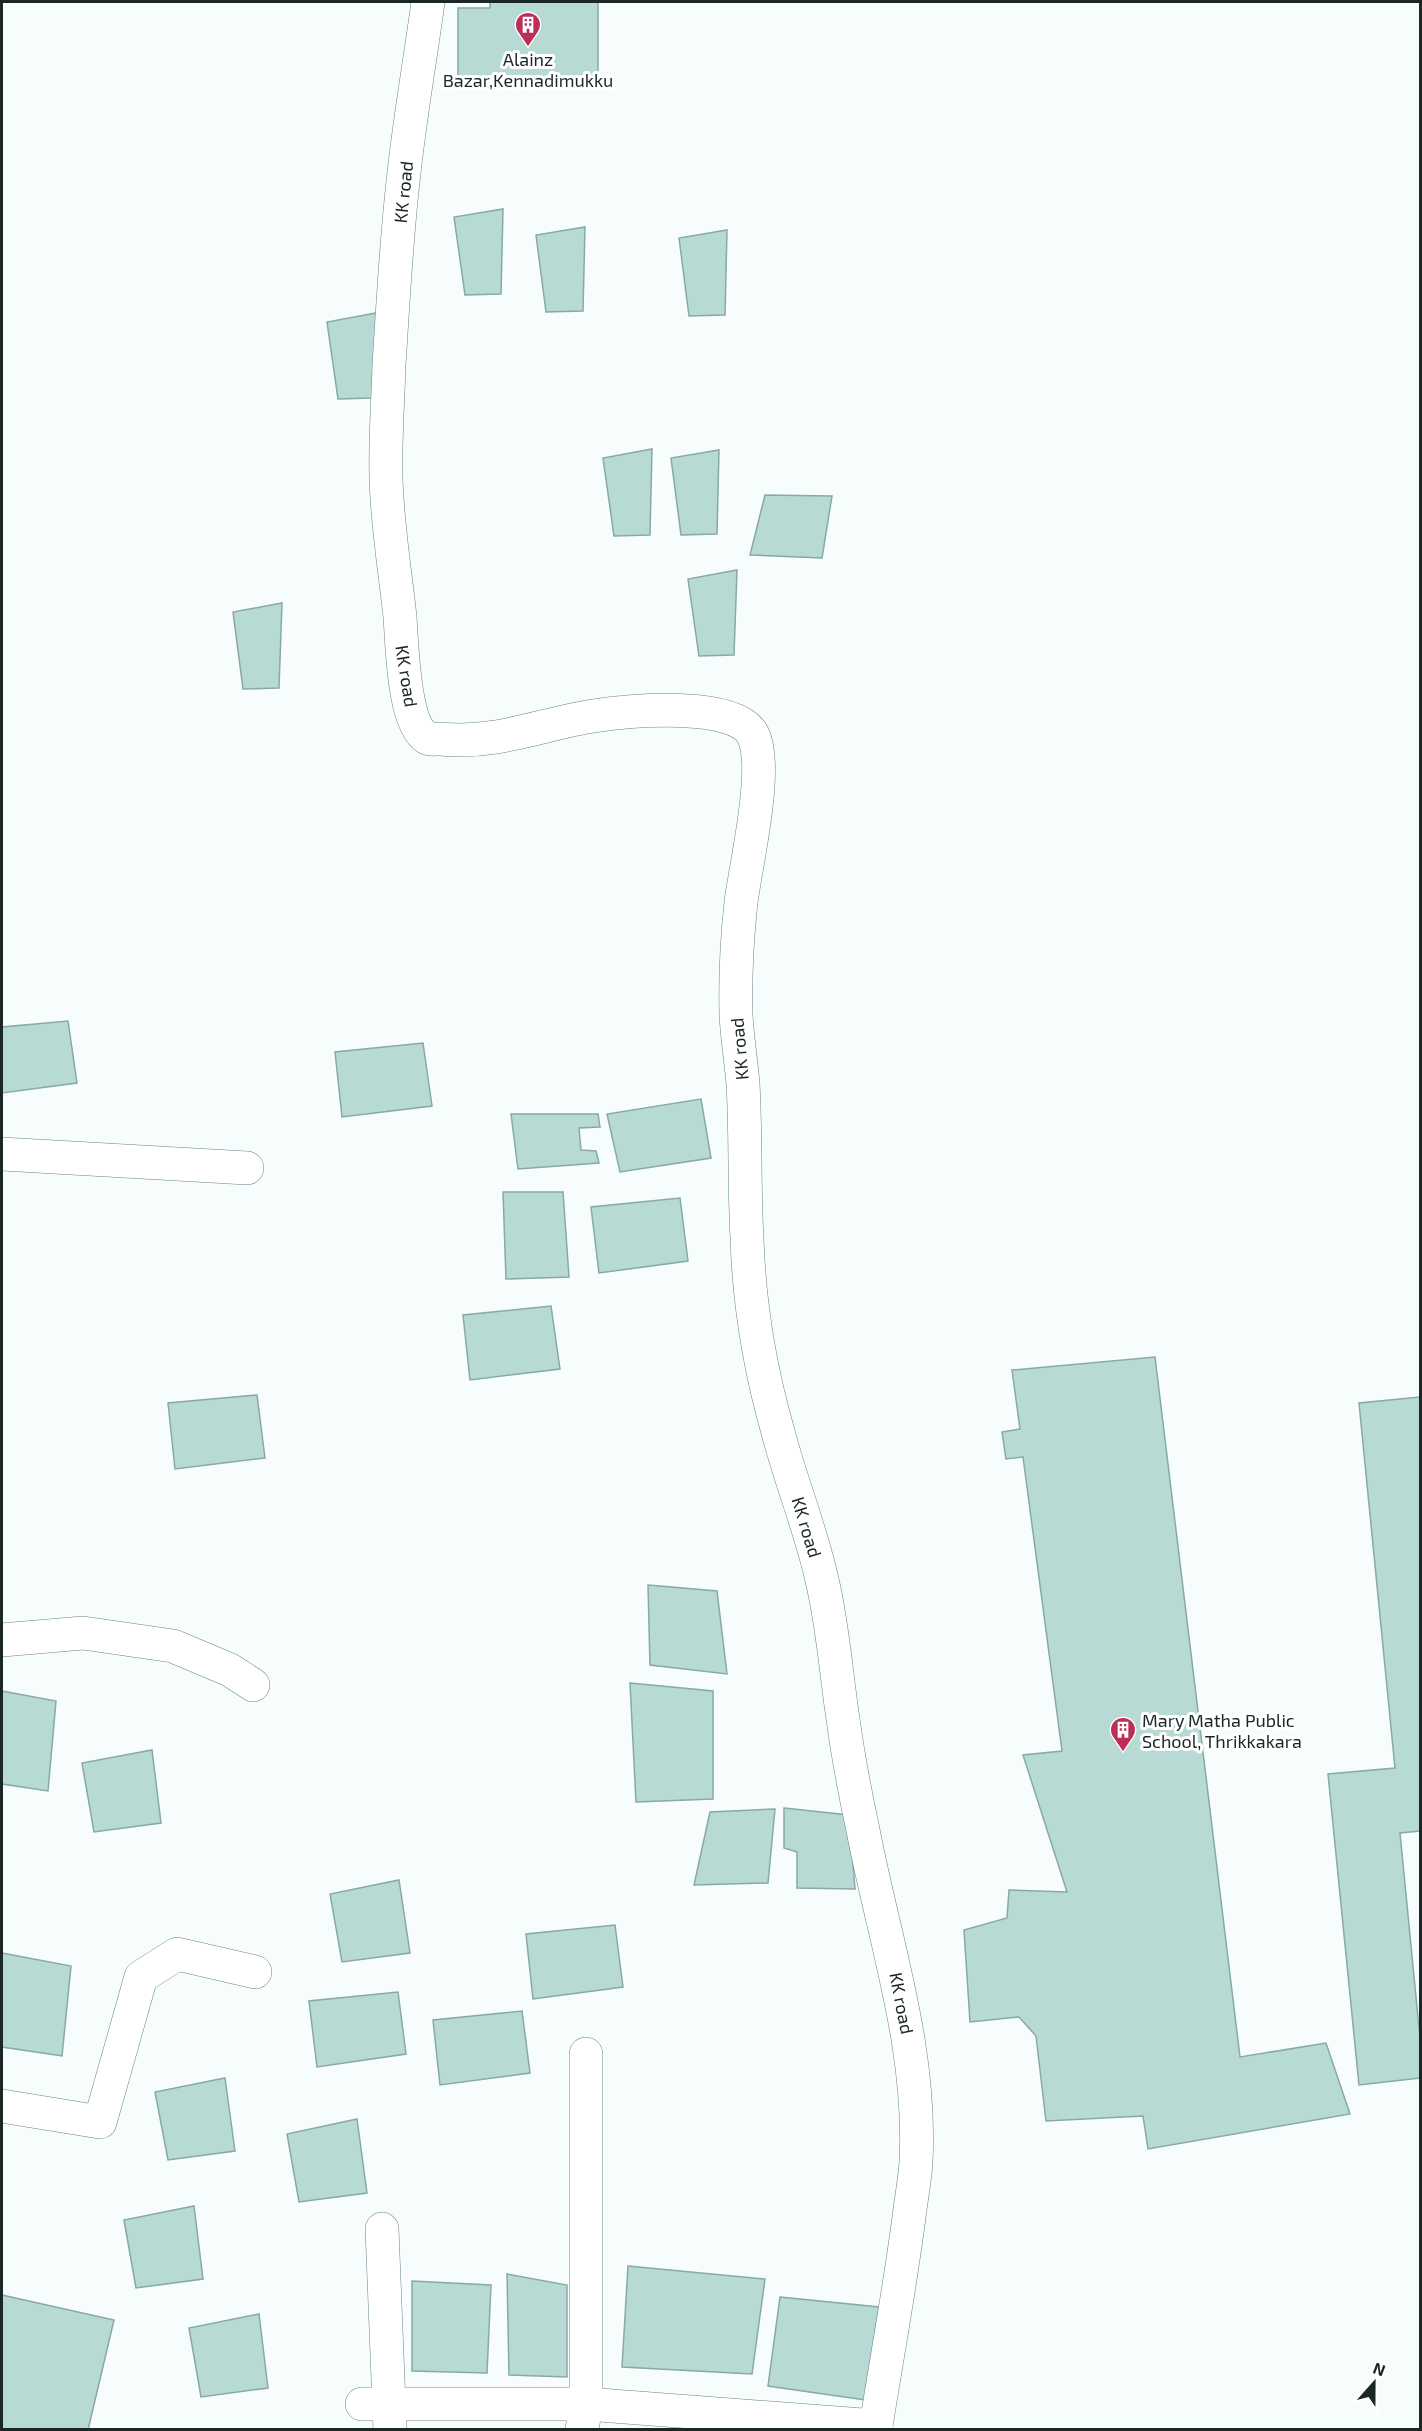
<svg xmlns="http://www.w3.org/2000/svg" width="1422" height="2431" font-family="'Exo 2',sans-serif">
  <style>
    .building { fill: #b7dad4; stroke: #88a9a4; stroke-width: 1.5 }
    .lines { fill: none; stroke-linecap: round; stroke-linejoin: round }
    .minor-casing { stroke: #678782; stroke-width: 34 }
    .minor { stroke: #fff; stroke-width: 33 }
    .labels { text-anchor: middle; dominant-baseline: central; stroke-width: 6; stroke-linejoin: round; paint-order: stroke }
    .poi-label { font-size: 18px; fill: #1a2725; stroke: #fff }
    .street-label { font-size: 18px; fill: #1a2725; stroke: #fff }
  </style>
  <rect width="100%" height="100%" fill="#f6fdfc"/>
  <g class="building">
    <path d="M490,2H598V88L458,87V8H490Z"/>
    <path d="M503,209L501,294L465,295L454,217Z"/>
    <path d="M585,227L583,311L546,312L536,235Z"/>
    <path d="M727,230L725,315L689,316L679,238Z"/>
    <path d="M376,313L373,398L338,399L327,322Z"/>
    <path d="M652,449L650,535L614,536L603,458Z"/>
    <path d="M719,450L717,534L681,535L671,458Z"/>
    <path d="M765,495L832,496L822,558L750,555Z"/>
    <path d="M737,570L734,655L699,656L688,579Z"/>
    <path d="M282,603L279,688L243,689L233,612Z"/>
    <path d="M68,1021L77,1083L2,1093V1027Z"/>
    <path d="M423,1043L432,1106L342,1117L335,1052Z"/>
    <path d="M701,1099L711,1158L620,1172L607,1114Z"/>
    <path d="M511,1114H598L600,1127L579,1128L581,1150L596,1151L599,1163L518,1169Z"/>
    <path d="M503,1192H563L569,1277L506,1279Z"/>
    <path d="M680,1198L688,1261L599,1273L591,1207Z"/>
    <path d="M551,1306L560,1369L470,1380L463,1315Z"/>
    <path d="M1155,1357L1240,2057L1326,2043L1350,2114L1148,2149L1143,2116L1046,2121L1036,2036L1019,2017L970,2022L964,1930L1007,1918L1009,1890L1067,1892L1023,1755L1062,1751L1023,1457L1006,1459L1002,1432L1020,1429L1012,1370Z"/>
    <path d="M257,1395L265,1458L175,1469L168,1403Z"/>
    <path d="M1420,1397V1831L1400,1833L1420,2038V2078L1359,2085L1328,1774L1395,1768L1359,1403Z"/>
    <path d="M648,1585L717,1591L727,1674L650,1665Z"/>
    <path d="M630,1683L713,1691V1799L636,1802Z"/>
    <path d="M2,1691L56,1701L48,1791L2,1784Z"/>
    <path d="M152,1750L161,1823L94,1832L82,1763Z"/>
    <path d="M784,1808L849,1815L855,1889L797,1888V1852L784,1848Z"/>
    <path d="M775,1809L768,1883L694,1885L710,1812Z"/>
    <path d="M399,1880L410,1953L342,1962L330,1894Z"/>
    <path d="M615,1925L623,1987L533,1999L526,1934Z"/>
    <path d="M2,1953L71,1966L62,2056L2,2047Z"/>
    <path d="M398,1992L406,2054L317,2067L309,2001Z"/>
    <path d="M522,2011L530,2073L440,2085L433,2020Z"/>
    <path d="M225,2078L235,2151L168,2160L155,2092Z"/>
    <path d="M357,2119L367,2193L299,2202L287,2134Z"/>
    <path d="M194,2206L203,2279L136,2288L124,2220Z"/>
    <path d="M628,2266L765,2279L752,2374L622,2367Z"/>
    <path d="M507,2274L567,2285V2377L509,2375Z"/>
    <path d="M412,2281L491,2285L487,2373L412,2371Z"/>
    <path d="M2,2295L114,2320L88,2430H2Z"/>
    <path d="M780,2297L879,2307L865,2400L768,2386Z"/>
    <path d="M259,2314L268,2388L201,2397L189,2328Z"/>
  </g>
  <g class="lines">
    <defs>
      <g id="minor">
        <path d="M428,2C420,62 409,122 403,182C396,243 393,304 389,365C388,402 385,440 386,477C387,524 395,570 400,617C402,642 403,724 427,738C431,740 436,739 441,739C494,745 542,724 593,716C627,711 736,700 753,735C769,767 746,864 741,902C737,939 735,976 736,1014C737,1037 741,1060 743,1084C746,1135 744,1187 747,1238C749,1304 760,1369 778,1432C791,1482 811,1530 822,1580C833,1626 836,1673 843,1719C848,1756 855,1793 863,1830C884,1940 922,2047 916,2162C915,2180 911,2199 909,2217C900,2287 887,2356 876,2426"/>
        <path d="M2,1154L247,1168"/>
        <path d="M2,1640L83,1633L173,1646L230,1670L253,1685"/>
        <path d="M2,2106L100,2122L141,1977L177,1954L255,1972"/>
        <path d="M382,2229L390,2430"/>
        <path d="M362,2404H586L876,2426V2430"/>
        <path d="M582,2430L586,2404V2054"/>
      </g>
    </defs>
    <use href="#minor" class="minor-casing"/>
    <use href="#minor" class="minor"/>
  </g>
  <defs>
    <symbol id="building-pin" viewBox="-11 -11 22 30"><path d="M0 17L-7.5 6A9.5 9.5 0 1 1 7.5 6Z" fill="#bd2d57" stroke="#fff"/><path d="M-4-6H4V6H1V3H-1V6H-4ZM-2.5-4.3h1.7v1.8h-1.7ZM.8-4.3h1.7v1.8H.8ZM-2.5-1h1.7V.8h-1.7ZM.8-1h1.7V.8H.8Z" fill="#fff"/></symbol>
  </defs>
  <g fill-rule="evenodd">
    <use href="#building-pin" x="513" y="10" width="30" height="40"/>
    <use href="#building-pin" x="1108" y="1715" width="30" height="40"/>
  </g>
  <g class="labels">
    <g class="poi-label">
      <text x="528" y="59">Alainz<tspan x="528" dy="21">Bazar,Kennadimukku</tspan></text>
      <text x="1142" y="1720" text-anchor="start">Mary Matha Public<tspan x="1142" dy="21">School, Thrikkakara</tspan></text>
    </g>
    <g class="street-label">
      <text transform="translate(403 192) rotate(-84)">KK road</text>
      <text transform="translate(407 676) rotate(81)">KK road</text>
      <text transform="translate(739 1049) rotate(-95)">KK road</text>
      <text transform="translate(807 1527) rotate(73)">KK road</text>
      <text transform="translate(902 2003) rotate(79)">KK road</text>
    </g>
  </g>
  <rect width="1422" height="2431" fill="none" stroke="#1a2725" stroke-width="6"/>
  <g transform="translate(1374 2383) rotate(21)" stroke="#ffffff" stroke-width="4.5" paint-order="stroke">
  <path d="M0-4.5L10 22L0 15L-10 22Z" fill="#1a2725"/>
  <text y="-9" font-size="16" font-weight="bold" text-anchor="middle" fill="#1a2725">N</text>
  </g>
</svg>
